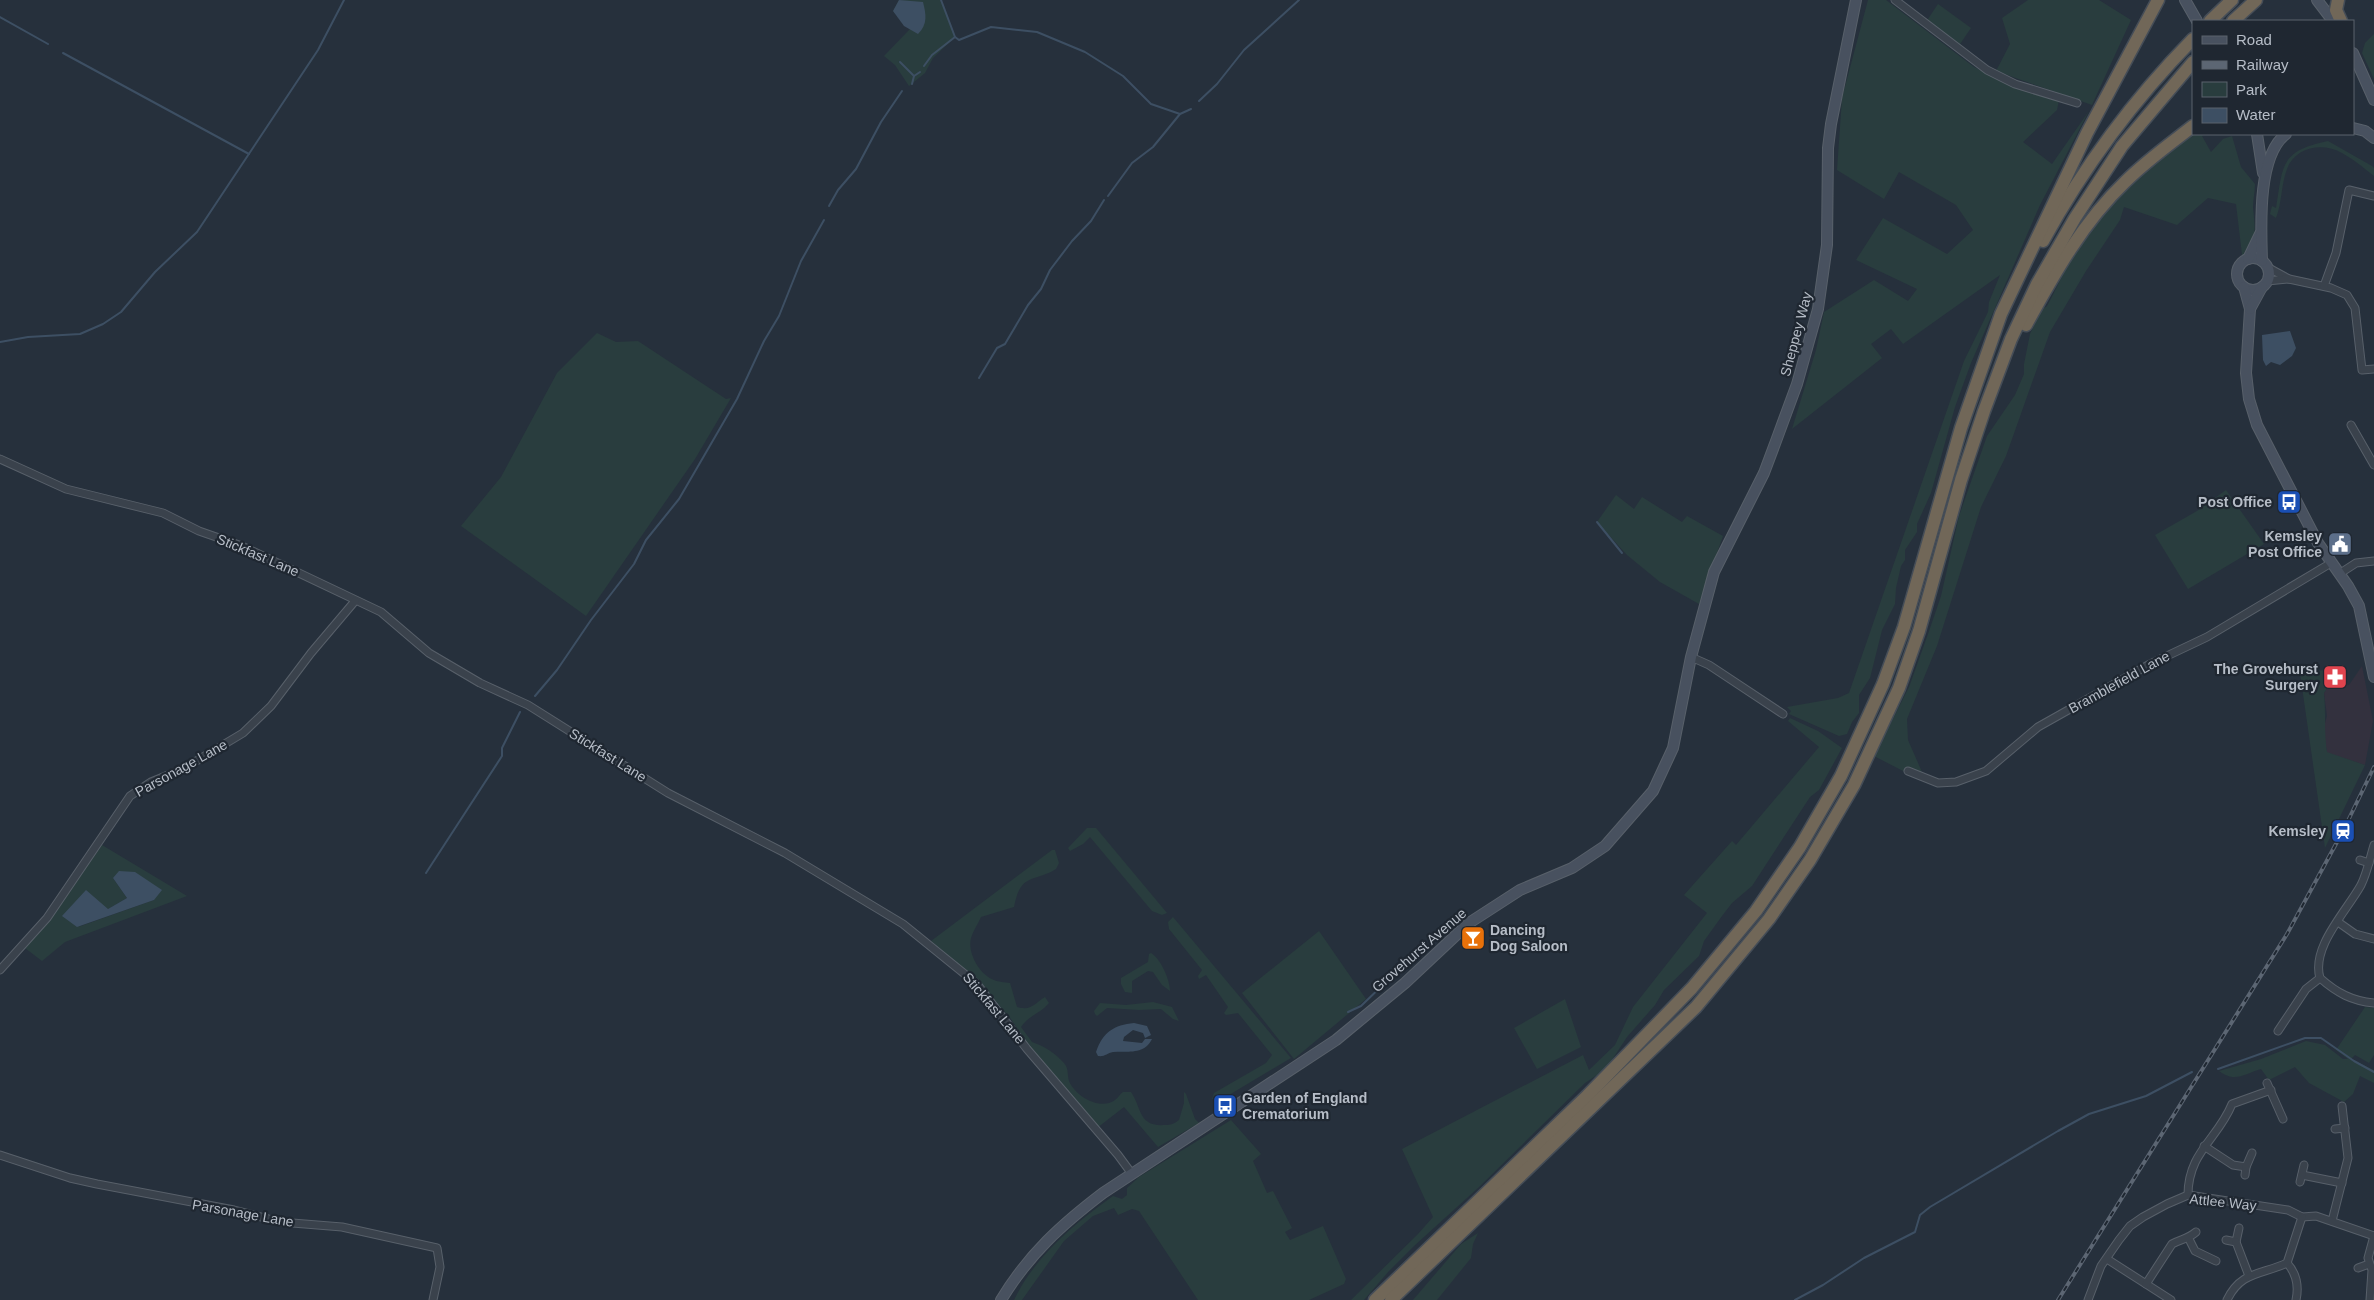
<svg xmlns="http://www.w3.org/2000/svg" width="2374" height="1300" font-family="Arial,sans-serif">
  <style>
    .medical { fill: #33313e }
    .green { fill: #293d3e; fill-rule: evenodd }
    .water { fill: #3d4f63 }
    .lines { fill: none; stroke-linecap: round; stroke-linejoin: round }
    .stream { stroke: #3d4f63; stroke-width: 2 }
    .street-casing { stroke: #58606a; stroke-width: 9 }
    .secondary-casing { stroke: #58606a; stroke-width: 12 }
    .highway-casing { stroke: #454d57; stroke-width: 15 }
    .street { stroke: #3a424c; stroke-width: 7 }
    .secondary { stroke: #48515f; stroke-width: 10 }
    .highway { stroke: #716758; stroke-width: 12 }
    .rail-casing { stroke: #5c6673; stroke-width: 4 }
    .rail { stroke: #1f2731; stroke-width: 2; stroke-dasharray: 5.5; stroke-linecap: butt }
    .labels { text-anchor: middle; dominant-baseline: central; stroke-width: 4.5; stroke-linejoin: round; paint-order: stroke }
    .street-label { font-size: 14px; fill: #b6bdc7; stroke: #1f2731 }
    .poi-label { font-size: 14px; font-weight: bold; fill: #b6bdc7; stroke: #1f2731; text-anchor: end }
  </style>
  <rect width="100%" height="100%" fill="#26303c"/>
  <path class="medical" d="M2362,666L2373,721L2365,765L2327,753L2323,730L2327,716L2324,693L2328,687L2349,685Z"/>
  <g class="green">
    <path d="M899,0H941L955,37L933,58L925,73L909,86L895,65L884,56L910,29L893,11Z"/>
    <path d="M1868,0H1886L1974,67L2012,86L2059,100L2057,110L2023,142L2052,164L2089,111L2040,205L1971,363L1955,407L1931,493L1917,524V532L1905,550V560L1901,566L1896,588L1895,604L1882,630L1870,678L1859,695V713L1852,722L1847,734L1839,736L1789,714L1791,711L1787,707L1838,698L1849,693L1964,361L1988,312L1989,302L2000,275L1903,344L1891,329L1871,344L1882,358L1792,429L1816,350L1824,312L1874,280L1908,301L1917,289L1856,260L1883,218L1947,254L1973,230L1956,205L1899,172L1884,199L1837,170L1842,98Z"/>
    <path d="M2028,0H2099L2131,20L2092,105L1996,71L2010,44L2002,18Z"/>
    <path d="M1938,4L1971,28L1958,47L1926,22Z"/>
    <path d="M2374,34V79L2362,53L2365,43Z"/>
    <path d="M2193,134H2206L2202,136L2211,152L2223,139L2232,136L2241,167L2255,184C2255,191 2253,200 2253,207C2255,228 2258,246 2243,263L2236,204L2208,198L2177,225L2124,207L2120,220L2086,271L2050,332L2006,456L1981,507L1937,646L1907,719L1908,740L1922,772L1928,779L1903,771L1874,756L1909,687L1928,634L1941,596L1959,516L1987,436L2015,395L2024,374V364L2030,334L2041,310L2047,306C2057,288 2064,270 2075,252C2107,205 2148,167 2193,134Z"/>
    <path d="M2328,141L2372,166L2374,168V176C2364,168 2353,159 2342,153C2323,142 2295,147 2287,169C2281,185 2282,203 2276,218L2270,214L2272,206L2276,208C2283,165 2280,151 2328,141Z"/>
    <path d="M597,333L616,342L638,341L726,399L731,398L695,459L586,616L461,526L501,477L557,373Z"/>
    <path d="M2226,490L2264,544L2188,589L2155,535L2197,511Z"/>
    <path d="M1616,495L1634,509L1642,497L1682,522L1687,516L1723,536L1699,604L1660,582L1627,555L1597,522Z"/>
    <path d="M2325,670L2328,687L2324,693C2326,714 2324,732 2327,752L2365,765L2325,848L2300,673Z"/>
    <path d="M1790,718L1818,731L1842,748L1819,790L1810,797L1752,886L1732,903L1722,916L1704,941L1699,956L1664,990L1655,1005L1627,1037L1606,1069L1585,1083L1478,1188L1414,1246L1389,1271L1364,1300H1351L1418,1234L1433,1217L1402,1149L1583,1055L1589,1070L1615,1045L1633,1007L1707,913L1684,895L1732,841L1736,845L1819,747L1788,721Z"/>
    <path d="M1087,828H1096L1167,913L1162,915L1152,911L1090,837L1083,844L1070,851L1068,848Z"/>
    <path d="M102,845L187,896L65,942L42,961L25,948ZM113,878L154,900L78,927L127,898Z"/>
    <path d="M1052,850H1055L1059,863L1056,869C1033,883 1021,872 1014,907L981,917C978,924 973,931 971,938C967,953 980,975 994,980C998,982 1005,982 1010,983L1017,1007C1031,1011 1034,1004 1045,997L1049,1003C1041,1013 1028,1016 1021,1027L1032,1042C1044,1046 1055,1053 1064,1063C1069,1069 1067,1074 1069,1081C1075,1096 1100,1111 1115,1100C1118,1098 1120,1094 1123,1092H1131C1142,1108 1138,1127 1165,1125C1171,1125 1174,1124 1179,1120L1184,1103V1092L1186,1094L1195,1119L1199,1123L1158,1147L1124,1107L1097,1128L1031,1049L1011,1019L979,982L931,941Z"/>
    <path d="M1173,917L1291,1058L1219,1101L1212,1099L1214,1093L1266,1063L1272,1055L1238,1013L1226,1015L1224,1013L1228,1007L1206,975L1199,979L1198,976L1202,970L1169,929L1168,922Z"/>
    <path d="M1319,931L1366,999L1294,1059L1242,993Z"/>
    <path d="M1151,953C1161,959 1170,980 1170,991L1162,985L1153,972L1148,971L1132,981V993L1125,992L1121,984V978L1148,962L1149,954Z"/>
    <path d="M1565,999L1581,1047L1537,1069L1514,1028Z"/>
    <path d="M1153,1002L1172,1007L1179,1021L1173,1019L1161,1009L1139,1010L1107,1008L1097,1016L1095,1014L1094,1011L1100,1003L1126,1005Z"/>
    <path d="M2365,1007L2374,1008V1055L2369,1063L2355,1055L2351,1059L2374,1070V1083L2360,1076L2353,1094L2344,1102L2309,1083L2295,1067L2269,1080L2261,1069C2244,1074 2235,1083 2219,1071L2261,1059L2306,1041L2325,1045L2343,1059H2348L2336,1050Z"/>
    <path d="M1231,1120L1261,1154L1253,1161L1267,1193L1273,1191L1292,1228L1285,1232L1290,1240L1323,1226L1346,1279L1344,1284L1309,1300H1198L1139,1211L1132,1209L1118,1215L1114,1208L1093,1216L1064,1241L1022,1300H1014C1035,1256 1074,1224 1113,1196L1122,1199L1127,1195V1188L1139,1177Z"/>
    <path d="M1478,1233L1473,1244L1471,1258L1437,1300H1413L1461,1244Z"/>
  </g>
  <g class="water">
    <path d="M899,0L923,2C926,14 928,24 918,34L904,26L893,11Z"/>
    <path d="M2290,331L2296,348L2292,356L2280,365L2271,362L2266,366L2263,360L2262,335Z"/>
    <path d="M119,871L135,872L162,890L154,900L77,927L62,916L86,890L108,909L127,898L113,878Z"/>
    <path d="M1134,1023L1147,1026L1151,1035L1145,1038L1143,1033L1133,1030L1124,1037L1123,1041L1142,1043L1145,1039H1152C1144,1055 1128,1051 1113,1052C1107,1053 1105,1057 1098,1056L1096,1052C1103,1032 1114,1025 1134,1023Z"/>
  </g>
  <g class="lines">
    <g class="stream">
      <path d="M941,0L955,37L959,40L991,27L1037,32L1085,52L1123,76L1151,104L1180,114L1191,109"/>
      <path d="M0,17L48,44"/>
      <path d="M63,53L249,154"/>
      <path d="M900,62L914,76"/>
      <path d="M924,66L932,55L955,37"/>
      <path d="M912,84L914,76L920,72"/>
      <path d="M1199,101L1217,84L1244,50L1299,0"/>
      <path d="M1108,196L1132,163L1153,147L1180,114"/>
      <path d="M829,206L838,190L856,169L881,122L902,91"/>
      <path d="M0,342L28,337L80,334L103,324L121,312L155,272L197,232L318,50L344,0"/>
      <path d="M979,378L997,348L1005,344L1028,305L1041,289L1050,270L1072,241L1091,221L1104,200"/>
      <path d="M1597,522L1622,553"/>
      <path d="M535,696L557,670L591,620L634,564L646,540L679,499L737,399L764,341L779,316L801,261L824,220"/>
      <path d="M426,873L502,756V748L520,712"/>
      <path d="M1348,1012L1361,1006L1389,979L1418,956"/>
      <path d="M2218,1069L2305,1038H2321L2354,1061L2374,1072"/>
      <path d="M1795,1300L1823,1285L1864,1258L1915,1232L1920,1215L1930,1207L2058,1131L2089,1114L2146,1096L2192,1072"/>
    </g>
    <defs>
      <g id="street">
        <path d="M1895,0L1987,70L2015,84L2077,103"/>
        <path d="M2267,267L2289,279L2331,288L2347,295L2355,308L2362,370L2374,369"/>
        <path d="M2267,281L2289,279"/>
        <path d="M2324,286L2336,253L2349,190L2374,196"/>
        <path d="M2351,425L2374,465"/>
        <path d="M0,459L66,489L163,513L199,531L242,546L381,612L429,653L480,683L528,705L668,793L785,853L903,924L977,984L1027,1049L1118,1155L1132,1174"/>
        <path d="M2339,574L2356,563L2374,561"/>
        <path d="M1691,657L1709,665L1783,714"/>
        <path d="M1908,771L1938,783L1956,782L1986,771L2038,727L2150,664L2207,637L2331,563"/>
        <path d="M2374,845C2370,858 2367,873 2361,885C2346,912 2311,947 2320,978C2337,993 2352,1001 2374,1003"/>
        <path d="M2360,860L2369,863"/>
        <path d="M2338,922L2355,934L2374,939"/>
        <path d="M0,970L47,918L130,796L151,782L183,769L243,733L271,706L311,653L355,601"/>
        <path d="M2278,1031L2306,989L2320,978"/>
        <path d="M2267,1083L2283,1119"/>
        <path d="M2335,1129L2345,1128"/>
        <path d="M2204,1146L2233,1165L2246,1167"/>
        <path d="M0,1155L70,1178L97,1184L234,1210L280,1222L342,1227L437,1248L440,1267L433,1300"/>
        <path d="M2245,1175L2246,1167L2252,1153"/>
        <path d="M2302,1175L2342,1183"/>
        <path d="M2300,1182L2304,1165"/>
        <path d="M2188,1195C2188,1152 2218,1139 2232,1104L2271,1090"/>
        <path d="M2332,1221L2348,1158L2342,1106"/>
        <path d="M2189,1239L2195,1251L2216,1261"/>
        <path d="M2226,1240L2236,1242L2239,1228"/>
        <path d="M2236,1242L2249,1276"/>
        <path d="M2107,1259L2171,1300"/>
        <path d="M2287,1263C2297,1274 2299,1286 2296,1300"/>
        <path d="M2358,1268L2369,1264"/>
        <path d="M2146,1284L2172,1244C2181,1239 2188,1239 2196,1232"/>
        <path d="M2088,1300L2101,1266L2119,1240L2130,1226L2143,1217L2167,1204L2188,1195L2288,1210L2302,1217L2316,1216L2374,1236"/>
        <path d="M2227,1300C2241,1271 2261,1275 2287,1263L2302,1217"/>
        <path d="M2370,1300L2372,1270L2368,1258L2374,1236"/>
      </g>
      <g id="secondary">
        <path d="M2185,0L2197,21"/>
        <path d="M2317,0L2333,21"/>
        <path d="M2353,53L2374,100"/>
        <path d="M2353,128L2365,131L2374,138"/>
        <path d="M2257,134L2263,173"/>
        <circle cx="2253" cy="274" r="16"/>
        <path d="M2248,259L2260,234"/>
        <path d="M2262,261C2261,227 2257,156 2286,134"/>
        <path d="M2244,287L2250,309L2246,373L2249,399L2257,425L2318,543L2348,586L2359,606L2374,677"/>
        <path d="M2250,309L2262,287"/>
        <path d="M1001,1300C1029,1254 1061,1225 1103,1193L1336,1040L1405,983L1469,923L1520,890L1572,868L1605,846L1653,791L1673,748L1691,657L1714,572L1764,473L1776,441L1797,384L1818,309L1827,245L1828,148L1831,124L1856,0"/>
      </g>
      <g id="highway">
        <path d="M2338,0L2336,10L2341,21"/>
        <path d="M2210,21L2232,0"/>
        <path d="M2233,21L2256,0"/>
        <path d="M2043,241C2083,168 2134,99 2193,39"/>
        <path d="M2026,325C2054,274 2083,222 2125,182C2146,161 2170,144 2193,126"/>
        <path d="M1375,1300L1587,1096L1692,988L1756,911L1800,847L1841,776L1883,684L1904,627L1961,428L2001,314L2087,133L2158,0"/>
        <path d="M1391,1300L1696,1007L1769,919L1810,860L1854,785L1899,688L1919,631L1961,480L1984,411L2011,339L2037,284L2075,218L2122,146L2193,62"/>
      </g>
    </defs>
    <use href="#street" class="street-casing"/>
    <use href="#secondary" class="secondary-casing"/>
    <use href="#highway" class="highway-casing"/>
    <use href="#street" class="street"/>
    <use href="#secondary" class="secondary"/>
    <use href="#highway" class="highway"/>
    <defs>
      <path id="rail" d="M2058,1300L2287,934L2343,831L2374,767"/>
    </defs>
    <use href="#rail" class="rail-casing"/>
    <use href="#rail" class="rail"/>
  </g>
  <defs>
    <symbol id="bus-square" viewBox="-11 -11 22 22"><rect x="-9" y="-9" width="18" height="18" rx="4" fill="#1a4fb4" stroke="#1f2731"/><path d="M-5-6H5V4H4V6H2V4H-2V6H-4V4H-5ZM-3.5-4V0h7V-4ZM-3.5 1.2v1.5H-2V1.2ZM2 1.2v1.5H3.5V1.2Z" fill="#fff"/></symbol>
    <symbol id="civic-square" viewBox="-11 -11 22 22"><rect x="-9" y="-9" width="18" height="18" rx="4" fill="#5c6f8a" stroke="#1f2731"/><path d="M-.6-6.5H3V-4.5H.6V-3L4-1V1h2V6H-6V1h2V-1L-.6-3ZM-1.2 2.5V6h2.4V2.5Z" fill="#fff"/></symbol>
    <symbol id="pharmacy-square" viewBox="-11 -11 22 22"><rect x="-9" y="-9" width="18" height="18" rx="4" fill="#e0444e" stroke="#1f2731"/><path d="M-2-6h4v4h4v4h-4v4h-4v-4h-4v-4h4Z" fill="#fff"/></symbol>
    <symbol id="station-square" viewBox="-11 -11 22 22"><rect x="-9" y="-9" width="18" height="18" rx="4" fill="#1a4fb4" stroke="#1f2731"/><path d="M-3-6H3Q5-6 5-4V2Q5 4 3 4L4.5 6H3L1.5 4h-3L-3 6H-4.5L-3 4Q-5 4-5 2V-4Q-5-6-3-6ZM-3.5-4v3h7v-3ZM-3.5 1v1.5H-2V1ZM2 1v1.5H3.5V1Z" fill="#fff"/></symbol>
    <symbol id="bar-square" viewBox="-11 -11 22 22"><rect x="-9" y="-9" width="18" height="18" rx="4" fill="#e8710a" stroke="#1f2731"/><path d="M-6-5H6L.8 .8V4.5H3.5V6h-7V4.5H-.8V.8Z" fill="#fff"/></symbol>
  </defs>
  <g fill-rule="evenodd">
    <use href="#bus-square" x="2275" y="488" width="28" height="28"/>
    <use href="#civic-square" x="2326" y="530" width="28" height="28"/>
    <use href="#pharmacy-square" x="2321" y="663" width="28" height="28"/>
    <use href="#station-square" x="2329" y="817" width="28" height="28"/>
    <use href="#bar-square" x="1459" y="924" width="28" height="28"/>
    <use href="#bus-square" x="1211" y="1092" width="28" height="28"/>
  </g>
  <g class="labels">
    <g class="street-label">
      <text transform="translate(1796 334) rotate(-75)">Sheppey Way</text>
      <text transform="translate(258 555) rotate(23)">Stickfast Lane</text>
      <text transform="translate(2119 682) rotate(-29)">Bramblefield Lane</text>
      <text transform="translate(608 755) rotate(32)">Stickfast Lane</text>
      <text transform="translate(181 768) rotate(-29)">Parsonage Lane</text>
      <text transform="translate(1419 950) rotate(-41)">Grovehurst Avenue</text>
      <text transform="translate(994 1008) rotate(50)">Stickfast Lane</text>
      <text transform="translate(2223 1202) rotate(6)">Attlee Way</text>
      <text transform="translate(243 1213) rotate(10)">Parsonage Lane</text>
    </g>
    <g class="poi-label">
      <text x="2272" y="502">Post Office</text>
      <text x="2322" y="536">Kemsley<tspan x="2322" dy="16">Post Office</tspan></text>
      <text x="2318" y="669">The Grovehurst<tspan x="2318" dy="16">Surgery</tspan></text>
      <text x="2326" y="831">Kemsley</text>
      <text x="1490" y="930" text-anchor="start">Dancing<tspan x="1490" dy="16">Dog Saloon</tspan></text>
      <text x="1242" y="1098" text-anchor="start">Garden of England<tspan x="1242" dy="16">Crematorium</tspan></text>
    </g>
  </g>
  <rect x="2192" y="20" width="162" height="115" fill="#1f2731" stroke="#5b636d"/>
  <rect x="2202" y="36" width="25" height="8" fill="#48515f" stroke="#5b636d"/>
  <text x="2236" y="45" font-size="15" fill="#b6bdc7">Road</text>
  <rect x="2202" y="61" width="25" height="8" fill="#5c6673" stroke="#5b636d"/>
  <text x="2236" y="70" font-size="15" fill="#b6bdc7">Railway</text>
  <rect x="2202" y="82" width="25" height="15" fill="#293d3e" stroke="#5b636d"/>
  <text x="2236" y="95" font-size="15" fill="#b6bdc7">Park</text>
  <rect x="2202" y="108" width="25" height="15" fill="#3d4f63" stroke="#5b636d"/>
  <text x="2236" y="120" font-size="15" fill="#b6bdc7">Water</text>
</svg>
